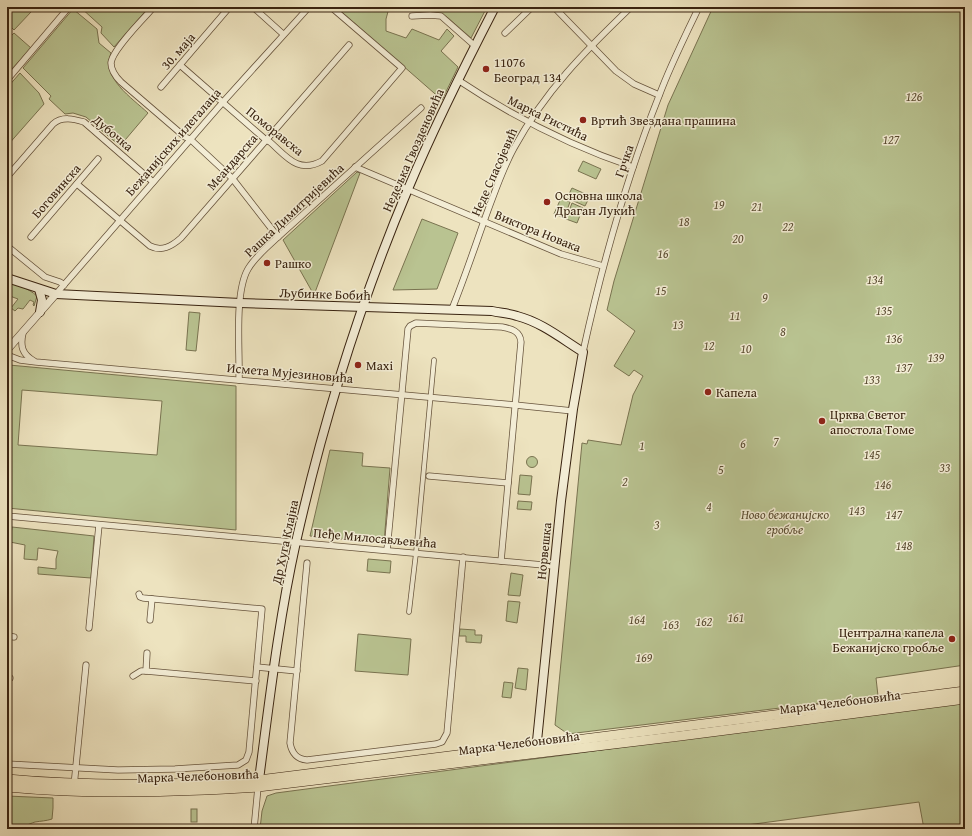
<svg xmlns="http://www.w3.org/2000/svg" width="972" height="836" font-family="'Gentium Book Plus',serif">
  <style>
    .green { fill: #b9c391; stroke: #797350; fill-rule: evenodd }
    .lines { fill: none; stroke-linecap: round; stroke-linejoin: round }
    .pedestrian-casing { stroke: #66533c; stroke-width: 5.5 }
    .minor-casing { stroke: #66533c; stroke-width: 7 }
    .tertiary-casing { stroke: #66533c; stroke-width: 8 }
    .secondary-casing { stroke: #392310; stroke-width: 10 }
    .primary-casing { stroke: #392310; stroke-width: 10 }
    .pedestrian { stroke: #f3edd5; stroke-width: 4 }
    .minor { stroke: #f3edd5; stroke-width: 5.5 }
    .tertiary { stroke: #f3edd5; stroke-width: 7 }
    .secondary { stroke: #f3edd5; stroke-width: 8 }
    .primary { stroke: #ede3bf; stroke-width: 9 }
    .poi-dot { fill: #8f2418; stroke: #f3edd5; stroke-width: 1.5 }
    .labels { text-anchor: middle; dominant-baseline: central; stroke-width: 3; stroke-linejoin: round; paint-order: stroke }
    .street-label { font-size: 13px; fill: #392310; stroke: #f3edd5 }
    .poi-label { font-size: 13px; fill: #392310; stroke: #f3edd5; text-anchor: start }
    .park-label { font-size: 13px; font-style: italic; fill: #594b30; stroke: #f3edd5 }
  </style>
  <rect width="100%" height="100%" fill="#ede3bf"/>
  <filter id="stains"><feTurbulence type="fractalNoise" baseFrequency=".005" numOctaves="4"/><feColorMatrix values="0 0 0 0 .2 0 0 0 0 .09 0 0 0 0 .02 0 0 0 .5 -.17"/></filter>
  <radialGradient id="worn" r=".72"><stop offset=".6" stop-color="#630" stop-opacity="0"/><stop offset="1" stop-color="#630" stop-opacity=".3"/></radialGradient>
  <g class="green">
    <path d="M11,7H25L31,12L14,30L7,23V12Z"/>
    <path d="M80,7H149L114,47L101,33L102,27Z"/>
    <path d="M338,7H386L389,8L386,19V31L406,38L412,29L439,40L447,29L454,36L441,51L458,67L442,100L337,8Z"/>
    <path d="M392,7H487L471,38L447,17L424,7L407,10Z"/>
    <path d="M713,7H965V665L876,678L878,696L568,734L555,725L582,443L587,444L588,440L621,445L633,395L643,376L634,370L629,376L614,366L635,331L607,310L614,281L668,105Z"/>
    <path d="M73,9L97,29L99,43L111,53C101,78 132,98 148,113L120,146L86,117L73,113L65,114L49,99L51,96L23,68Z"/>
    <path d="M14,33L31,48L11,70L7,67V40Z"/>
    <path d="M20,73L39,93L44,104L7,146V88Z"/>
    <path d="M583,161L601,169L596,179L578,171Z"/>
    <path d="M357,172L360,173L314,295L283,240Z"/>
    <path d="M572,188L590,196L585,206L567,198Z"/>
    <path d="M561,198L570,202L564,218L554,214Z"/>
    <path d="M572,203L583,208L577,223L566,219Z"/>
    <path d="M422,219L458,233L437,289L393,290Z"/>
    <path d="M7,282C18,285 28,288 37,296L34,306L33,305L34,302L30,300L23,309L18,308L15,311L11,308L18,299L7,295Z"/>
    <path d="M189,312L200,313L196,351L186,350Z"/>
    <path d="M9,365L236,386V530L7,508V369ZM22,390L162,401L157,455L18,445Z"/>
    <path d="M330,450L363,453L362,466L390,468L384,543L310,536Z"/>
    <circle cx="532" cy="462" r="5.5"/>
    <path d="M520,475L532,476L530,495L518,494Z"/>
    <path d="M518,501L532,502L531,510L517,509Z"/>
    <path d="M12,527L94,536L91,578L38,574V567L56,569V559L58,551L38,548L37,560L24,559L25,545L10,542Z"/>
    <path d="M368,559L391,561L390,573L367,571Z"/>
    <path d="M511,573L523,575L520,596L508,595Z"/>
    <path d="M508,601L520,602L517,623L506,621Z"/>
    <path d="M460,629L475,630V635H482L481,643L466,642V636H459Z"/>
    <path d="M358,634L411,639L408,675L355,671Z"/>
    <path d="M518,668L528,669L526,690L515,688Z"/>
    <path d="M504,682L513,683L511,698L502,697Z"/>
    <path d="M965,700V829H924L919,802L717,829H260L262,811L267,796L276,793L572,754Z"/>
    <path d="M7,796L53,798V808L52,819C46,821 41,821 35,822C28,824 21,829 13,829L7,822Z"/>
    <rect x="191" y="809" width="6" height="13"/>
  </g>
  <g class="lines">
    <defs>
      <path id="pedestrian" d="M409,612L416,553L434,360"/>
      <g id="minor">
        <path d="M154,7C144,18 112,50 111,63C111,70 116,77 121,82L185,137L190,139L232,178L278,237"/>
        <path d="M253,7L283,34"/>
        <path d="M554,7L616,71L634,84L659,95"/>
        <path d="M412,16L430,15L441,16L475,46"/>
        <path d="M505,33L532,7"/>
        <path d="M180,65L266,140L270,142C287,157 298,174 322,161L402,68L331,7"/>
        <path d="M7,80L69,7"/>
        <path d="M458,80C512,116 571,146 633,167"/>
        <path d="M161,87L227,10"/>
        <path d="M355,167L561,254L603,266"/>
        <path d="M7,177L53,124C62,116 74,119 84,122L153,182"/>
        <path d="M77,184L150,246C162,252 172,246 181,238L349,45"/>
        <path d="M31,237L98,159"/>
        <path d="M7,246L45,277L60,282L64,285"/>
        <path d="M56,294L223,102L309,7"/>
        <path d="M452,309C465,277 476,243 488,210C496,189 503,168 514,148C545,91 585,51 631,7"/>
        <path d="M23,333C20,346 22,354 34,361"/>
        <path d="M583,352C602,265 626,179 659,96C670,66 685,36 699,7"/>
        <path d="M7,355L20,360L36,362L515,405L573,411"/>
        <path d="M239,380C240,351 234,293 248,269C255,257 267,247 278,237L421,108"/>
        <path d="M429,476L508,483"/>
        <path d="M7,516L554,566"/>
        <path d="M387,550L408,329L410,326L416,323L502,327C512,329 520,331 521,342L501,561"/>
        <path d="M307,563L290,743C292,754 297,759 307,760L436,744L442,742L447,733L463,557"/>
        <path d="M150,620L152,599"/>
        <path d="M89,628L99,525"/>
        <path d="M7,636L14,637"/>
        <path d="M147,653L146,671L256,681"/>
        <path d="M257,667L297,671"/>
        <path d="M133,676L141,671H146"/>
        <path d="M7,678H10"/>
        <path d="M7,764L118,770L175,769L238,765L246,760L249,752L262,609L143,598L140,597L139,594"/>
        <path d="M74,786L86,665"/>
        <path d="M254,829L258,787"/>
      </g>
      <path id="tertiary" d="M7,350L56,294"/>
      <g id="secondary">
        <path d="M7,278L56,294L240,303L492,311C500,313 509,313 517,316C541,322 562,339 583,352L573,409L561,501L536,751"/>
        <path d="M39,289L42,300L40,312"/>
        <path d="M258,787C269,705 278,623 296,542C323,422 360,303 408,189C434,127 464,67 495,7"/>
      </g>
      <g id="primary">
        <path d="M7,779C91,787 175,785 259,780L965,691"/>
        <path d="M7,787C90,795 175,792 258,787L680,736L965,699"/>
      </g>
    </defs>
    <use href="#pedestrian" class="pedestrian-casing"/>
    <use href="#minor" class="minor-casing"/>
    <use href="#tertiary" class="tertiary-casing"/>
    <use href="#secondary" class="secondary-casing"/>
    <use href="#primary" class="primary-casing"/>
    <use href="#pedestrian" class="pedestrian"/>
    <use href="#minor" class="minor"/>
    <use href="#tertiary" class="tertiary"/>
    <use href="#secondary" class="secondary"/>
    <use href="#primary" class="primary"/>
  </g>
  <g class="poi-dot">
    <circle cx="486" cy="69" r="4"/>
    <circle cx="583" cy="120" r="4"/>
    <circle cx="547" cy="202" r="4"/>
    <circle cx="267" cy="263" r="4"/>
    <circle cx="358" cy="365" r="4"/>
    <circle cx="708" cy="392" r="4"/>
    <circle cx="822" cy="421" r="4"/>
    <circle cx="952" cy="639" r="4"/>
  </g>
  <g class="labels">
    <g class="street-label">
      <text transform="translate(178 51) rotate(-49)">30. маја</text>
      <text transform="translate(548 118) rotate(26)">Марка Ристића</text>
      <text transform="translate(275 131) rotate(39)">Поморавска</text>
      <text transform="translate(113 133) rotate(40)">Дубочка</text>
      <text transform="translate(173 142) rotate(-49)">Бежанијских илегалаца</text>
      <text transform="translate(413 150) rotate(-66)">Недељка Гвозденовића</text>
      <text transform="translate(624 161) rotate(-71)">Грчка</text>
      <text transform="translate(232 162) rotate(-49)">Меандарска</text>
      <text transform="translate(494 172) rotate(-66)">Неде Спасојевић</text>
      <text transform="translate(56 191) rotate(-49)">Боговинска</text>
      <text transform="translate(294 210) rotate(-43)">Рашка Димитријевића</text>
      <text transform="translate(538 231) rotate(22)">Виктора Новака</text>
      <text transform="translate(325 294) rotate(2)">Љубинке Бобић</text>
      <text transform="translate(290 373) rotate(5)">Исмета Мујезиновића</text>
      <text transform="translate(375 538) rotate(5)">Пеђе Милосављевића</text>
      <text transform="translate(285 542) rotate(-78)">Др Хуга Клајна</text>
      <text transform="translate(544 551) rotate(-84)">Норвешка</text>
      <text transform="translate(840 702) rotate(-7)">Марка Челебоновића</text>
      <text transform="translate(519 743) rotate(-7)">Марка Челебоновића</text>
      <text transform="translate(198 776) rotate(-2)">Марка Челебоновића</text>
    </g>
    <g class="poi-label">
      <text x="494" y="62">11076<tspan x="494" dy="15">Београд 134</tspan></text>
      <text x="591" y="120">Вртић Звездана прашина</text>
      <text x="555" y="195">Основна школа<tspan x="555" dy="15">Драган Лукић</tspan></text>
      <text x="275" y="263">Рашко</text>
      <text x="366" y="365">Maxi</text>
      <text x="716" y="392">Капела</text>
      <text x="830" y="414">Црква Светог<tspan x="830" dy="15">апостола Томе</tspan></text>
      <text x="944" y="632" text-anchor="end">Централна капела<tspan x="944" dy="15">Бежанијско гробље</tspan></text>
    </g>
    <g class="park-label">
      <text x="914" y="96">126</text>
      <text x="891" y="139">127</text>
      <text x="719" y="204">19</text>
      <text x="757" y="206">21</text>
      <text x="684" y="221">18</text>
      <text x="788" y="226">22</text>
      <text x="738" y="238">20</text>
      <text x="663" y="253">16</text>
      <text x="875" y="279">134</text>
      <text x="661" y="290">15</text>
      <text x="765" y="297">9</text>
      <text x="884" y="310">135</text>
      <text x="735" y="315">11</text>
      <text x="678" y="324">13</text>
      <text x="783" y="331">8</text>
      <text x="894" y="338">136</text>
      <text x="709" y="345">12</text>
      <text x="746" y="348">10</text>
      <text x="936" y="357">139</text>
      <text x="904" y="367">137</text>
      <text x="872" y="379">133</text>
      <text x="776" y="441">7</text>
      <text x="743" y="443">6</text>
      <text x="642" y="445">1</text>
      <text x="872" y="454">145</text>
      <text x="945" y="467">33</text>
      <text x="721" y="469">5</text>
      <text x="625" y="481">2</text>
      <text x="883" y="484">146</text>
      <text x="709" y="506">4</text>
      <text x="857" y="510">143</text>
      <text x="785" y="514">Ново бежанијско<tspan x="785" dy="15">гробље</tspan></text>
      <text x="894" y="514">147</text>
      <text x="657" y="524">3</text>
      <text x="904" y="545">148</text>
      <text x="736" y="617">161</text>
      <text x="637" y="619">164</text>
      <text x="704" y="621">162</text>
      <text x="671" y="624">163</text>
      <text x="644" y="657">169</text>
    </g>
  </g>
  <rect width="972" height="836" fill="none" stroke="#ede3bf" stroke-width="24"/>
  <rect x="8" y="8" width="956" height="820" fill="none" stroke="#392310" stroke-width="2"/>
  <rect x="12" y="12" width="948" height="812" fill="none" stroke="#392310"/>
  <rect width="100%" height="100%" filter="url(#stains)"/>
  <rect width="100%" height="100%" fill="url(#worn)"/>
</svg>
